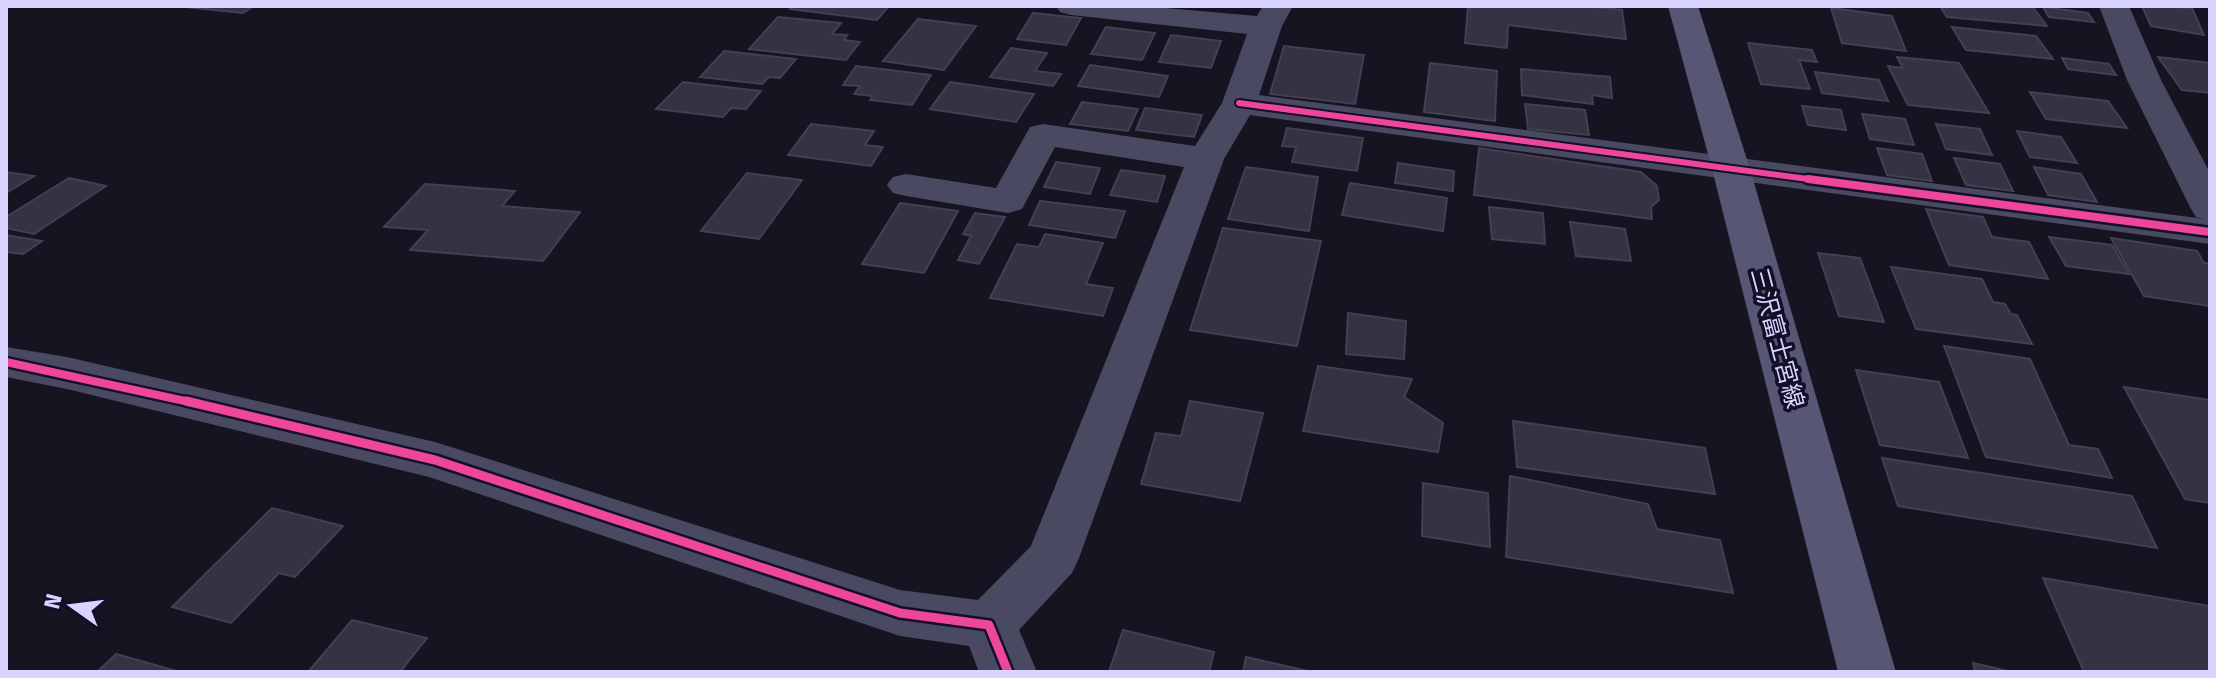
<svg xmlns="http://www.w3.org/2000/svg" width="2216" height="678" font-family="'Fira Sans','Noto Sans JP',sans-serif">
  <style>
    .building { fill: #343243; stroke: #433f54; stroke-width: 2 }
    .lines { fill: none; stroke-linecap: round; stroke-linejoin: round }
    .minor { fill: #4a4962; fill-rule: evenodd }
    .secondary { fill: #575674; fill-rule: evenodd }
    .cycleway-far2-casing { stroke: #130f26; stroke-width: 10 }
    .cycleway-far1-casing { stroke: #130f26; stroke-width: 13 }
    .cycleway-casing { stroke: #130f26; stroke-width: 14 }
    .cycleway-far2 { stroke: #ed469a; stroke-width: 6 }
    .cycleway-far1 { stroke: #ed469a; stroke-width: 8 }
    .cycleway { stroke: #ed469a; stroke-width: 9 }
    .labels { text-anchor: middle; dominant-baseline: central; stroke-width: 7; stroke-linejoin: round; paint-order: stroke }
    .street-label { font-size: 24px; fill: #d9d4ff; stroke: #130f26 }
  </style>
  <rect width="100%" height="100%" fill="#161421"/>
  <g class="building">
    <path d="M176,6H254L243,13Z"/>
    <path d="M793,6H889L877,20L790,9Z"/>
    <path d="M1468,6H1584L1622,10L1626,39L1508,25L1507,48L1465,43Z"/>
    <path d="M1940,6H2032L2047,26L1947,17Z"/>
    <path d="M2142,6L2192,8L2204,35L2151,26Z"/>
    <path d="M2043,7L2088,13L2094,22L2049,17Z"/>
    <path d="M1831,8L1892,16L1906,51L1842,43Z"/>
    <path d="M1033,13L1081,18L1066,45L1017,39Z"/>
    <path d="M778,17L841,23L832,34L847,35L844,40L860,42L846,60L749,49Z"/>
    <path d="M918,19L976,26L944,70L883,61Z"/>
    <path d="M1106,27L1155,33L1142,60L1091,54Z"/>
    <path d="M1952,27L2036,36L2053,59L1966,50Z"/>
    <path d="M1171,35L1221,41L1211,68L1159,62Z"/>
    <path d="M1748,43L1812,50L1817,62L1799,60L1810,89L1761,84Z"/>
    <path d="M1284,46L1364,55L1355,104L1270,94Z"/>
    <path d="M1011,48L1047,53L1035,71L1061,74L1053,86L990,77Z"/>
    <path d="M724,51L796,59L780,78L769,77L762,84L700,77Z"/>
    <path d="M1897,57L1959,63L1989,113L1908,105L1888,66L1903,68Z"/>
    <path d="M2158,57L2210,63V93L2182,90Z"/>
    <path d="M2062,58L2109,64L2116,75L2068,69Z"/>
    <path d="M1430,63L1497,71L1495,121L1424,112Z"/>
    <path d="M1090,65L1168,76L1159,97L1078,86Z"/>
    <path d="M856,66L931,75L912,105L870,100L873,96L854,94L860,86L843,85Z"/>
    <path d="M1521,69L1610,77L1612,98L1592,95L1593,104L1522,95Z"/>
    <path d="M1815,72L1879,80L1888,101L1822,93Z"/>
    <path d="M683,82L761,91L746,109L731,108L723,117L656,109Z"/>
    <path d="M950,82L1034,94L1016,122L930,109Z"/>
    <path d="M2030,92L2108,101L2127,128L2046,119Z"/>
    <path d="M1082,102L1138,109L1128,131L1070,124Z"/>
    <path d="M1525,104L1585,110L1589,135L1528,129Z"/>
    <path d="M1802,106L1841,110L1846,130L1808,125Z"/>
    <path d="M1145,108L1202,115L1194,137L1136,130Z"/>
    <path d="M1862,114L1905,119L1914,145L1870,139Z"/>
    <path d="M811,124L874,131L865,145L883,147L871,166L788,155Z"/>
    <path d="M1936,124L1980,129L1992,155L1946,149Z"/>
    <path d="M1287,128L1363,138L1357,171L1292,162L1296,147L1282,146Z"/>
    <path d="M2017,131L2061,137L2077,163L2030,157Z"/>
    <path d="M1479,148L1641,172L1657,186L1659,200L1651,207L1652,219L1474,195Z"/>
    <path d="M1877,148L1922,154L1932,181L1887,175Z"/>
    <path d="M1954,158L2000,164L2013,191L1966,185Z"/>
    <path d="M1056,162L1100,168L1090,194L1044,187Z"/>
    <path d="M1398,163L1454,171L1453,191L1395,183Z"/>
    <path d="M1246,167L1318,177L1309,231L1228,219Z"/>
    <path d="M2034,167L2081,174L2097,202L2048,195Z"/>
    <path d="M1121,170L1165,176L1157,202L1110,195Z"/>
    <path d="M6,172L34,176L6,193Z"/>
    <path d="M747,173L802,180L759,239L701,231Z"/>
    <path d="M69,178L106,186L34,234L6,228V217Z"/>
    <path d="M1350,183L1447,198L1443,231L1342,215Z"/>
    <path d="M425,184L515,191L502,206L580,212L543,261L410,250L428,230L384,227Z"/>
    <path d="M1040,201L1125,211L1115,238L1029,225Z"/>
    <path d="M900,203L958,211L924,273L862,264Z"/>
    <path d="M1489,207L1543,213L1545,244L1492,239Z"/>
    <path d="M1926,209L1983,217L1992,237L2029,242L2048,279L1949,265Z"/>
    <path d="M975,213L1005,217L979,264L958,260L971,236L963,234Z"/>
    <path d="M1570,222L1625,229L1631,261L1576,256Z"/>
    <path d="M1223,228L1321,241L1297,346L1190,330Z"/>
    <path d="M1045,234L1103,243L1086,284L1113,288L1103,316L990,298L1017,244L1039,247Z"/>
    <path d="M6,235L42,241L23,254L6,252Z"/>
    <path d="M2049,237L2112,245L2129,274L2066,266Z"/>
    <path d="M2111,238L2197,251L2204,263H2210V306L2144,296Z"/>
    <path d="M1818,253L1860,258L1884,322L1839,316Z"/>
    <path d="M1891,267L1982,279L1993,302L2005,304L2011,314L2017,315L2032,344L1916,329Z"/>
    <path d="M1348,313L1406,321L1404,359L1346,354Z"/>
    <path d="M1944,346L2030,359L2069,445L2098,449L2112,478L1986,457Z"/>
    <path d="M1318,366L1412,379L1404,397L1443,423L1438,452L1303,431Z"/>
    <path d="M1856,370L1939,382L1968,458L1880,445Z"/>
    <path d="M2124,387L2210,400V503L2185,499Z"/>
    <path d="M1190,401L1263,413L1240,501L1141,484L1156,433L1181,436Z"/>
    <path d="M1513,421L1705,448L1715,494L1517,467Z"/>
    <path d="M1882,458L2132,496L2157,548L1898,506Z"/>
    <path d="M1510,476L1648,504L1657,529L1720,540L1733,593L1506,557Z"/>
    <path d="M1423,483L1488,493L1490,547L1422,536Z"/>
    <path d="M272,508L343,526L295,577L279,573L231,623L172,607Z"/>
    <path d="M2043,578L2210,606V672H2084Z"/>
    <path d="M352,620L427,638L400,672H308Z"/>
    <path d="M1123,630L1214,652L1209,672H1109Z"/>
    <path d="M116,654L180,672H97Z"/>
    <path d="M1246,657L1312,672H1243Z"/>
    <path d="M1973,663L2012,672H1975Z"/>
  </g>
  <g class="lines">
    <path class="minor" d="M1056,6H1142L1257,16L1263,6H1293L1282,26L1259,95L2205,219L2196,217L2191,209L2127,80L2099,6H2129L2161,80L2210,173V244L1250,115L1224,159L1079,558L1072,573L1019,630L1037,672H979L969,646L900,636L429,477L67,389L6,377V347L67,357L435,442L900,590L978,600L1031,546L1184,167L1055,147L1022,209L1008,213L906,196L893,193L887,185L893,177L906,174L996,188L1030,127L1043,124L1195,146L1222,103L1247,34L1071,15L1060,12Z"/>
    <path class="secondary" d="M1668,6H1698L1750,169L1896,672H1838L1712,169Z"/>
    <defs>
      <path id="cycleway-far2" d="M1239,103L1823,181"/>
      <g id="cycleway-far1">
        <path d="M1808,179L2210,232"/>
        <path d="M6,362L194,403"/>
      </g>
      <path id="cycleway" d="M186,401L435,460L900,613L989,625L1008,672"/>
    </defs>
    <use href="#cycleway-far2" class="cycleway-far2-casing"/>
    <use href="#cycleway-far1" class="cycleway-far1-casing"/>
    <use href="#cycleway" class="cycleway-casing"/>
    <use href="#cycleway-far2" class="cycleway-far2"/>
    <use href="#cycleway-far1" class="cycleway-far1"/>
    <use href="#cycleway" class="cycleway"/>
  </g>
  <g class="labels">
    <g class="street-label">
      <text transform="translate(1777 338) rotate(75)">三沢富士宮線</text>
    </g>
  </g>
  <rect width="2216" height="678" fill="none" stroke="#d9d4ff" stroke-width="16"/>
  <g transform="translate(72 606) rotate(284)" stroke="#130f26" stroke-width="6" paint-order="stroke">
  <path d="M0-6L14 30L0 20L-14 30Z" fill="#d9d4ff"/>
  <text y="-12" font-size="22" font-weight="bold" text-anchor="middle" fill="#d9d4ff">N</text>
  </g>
</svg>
